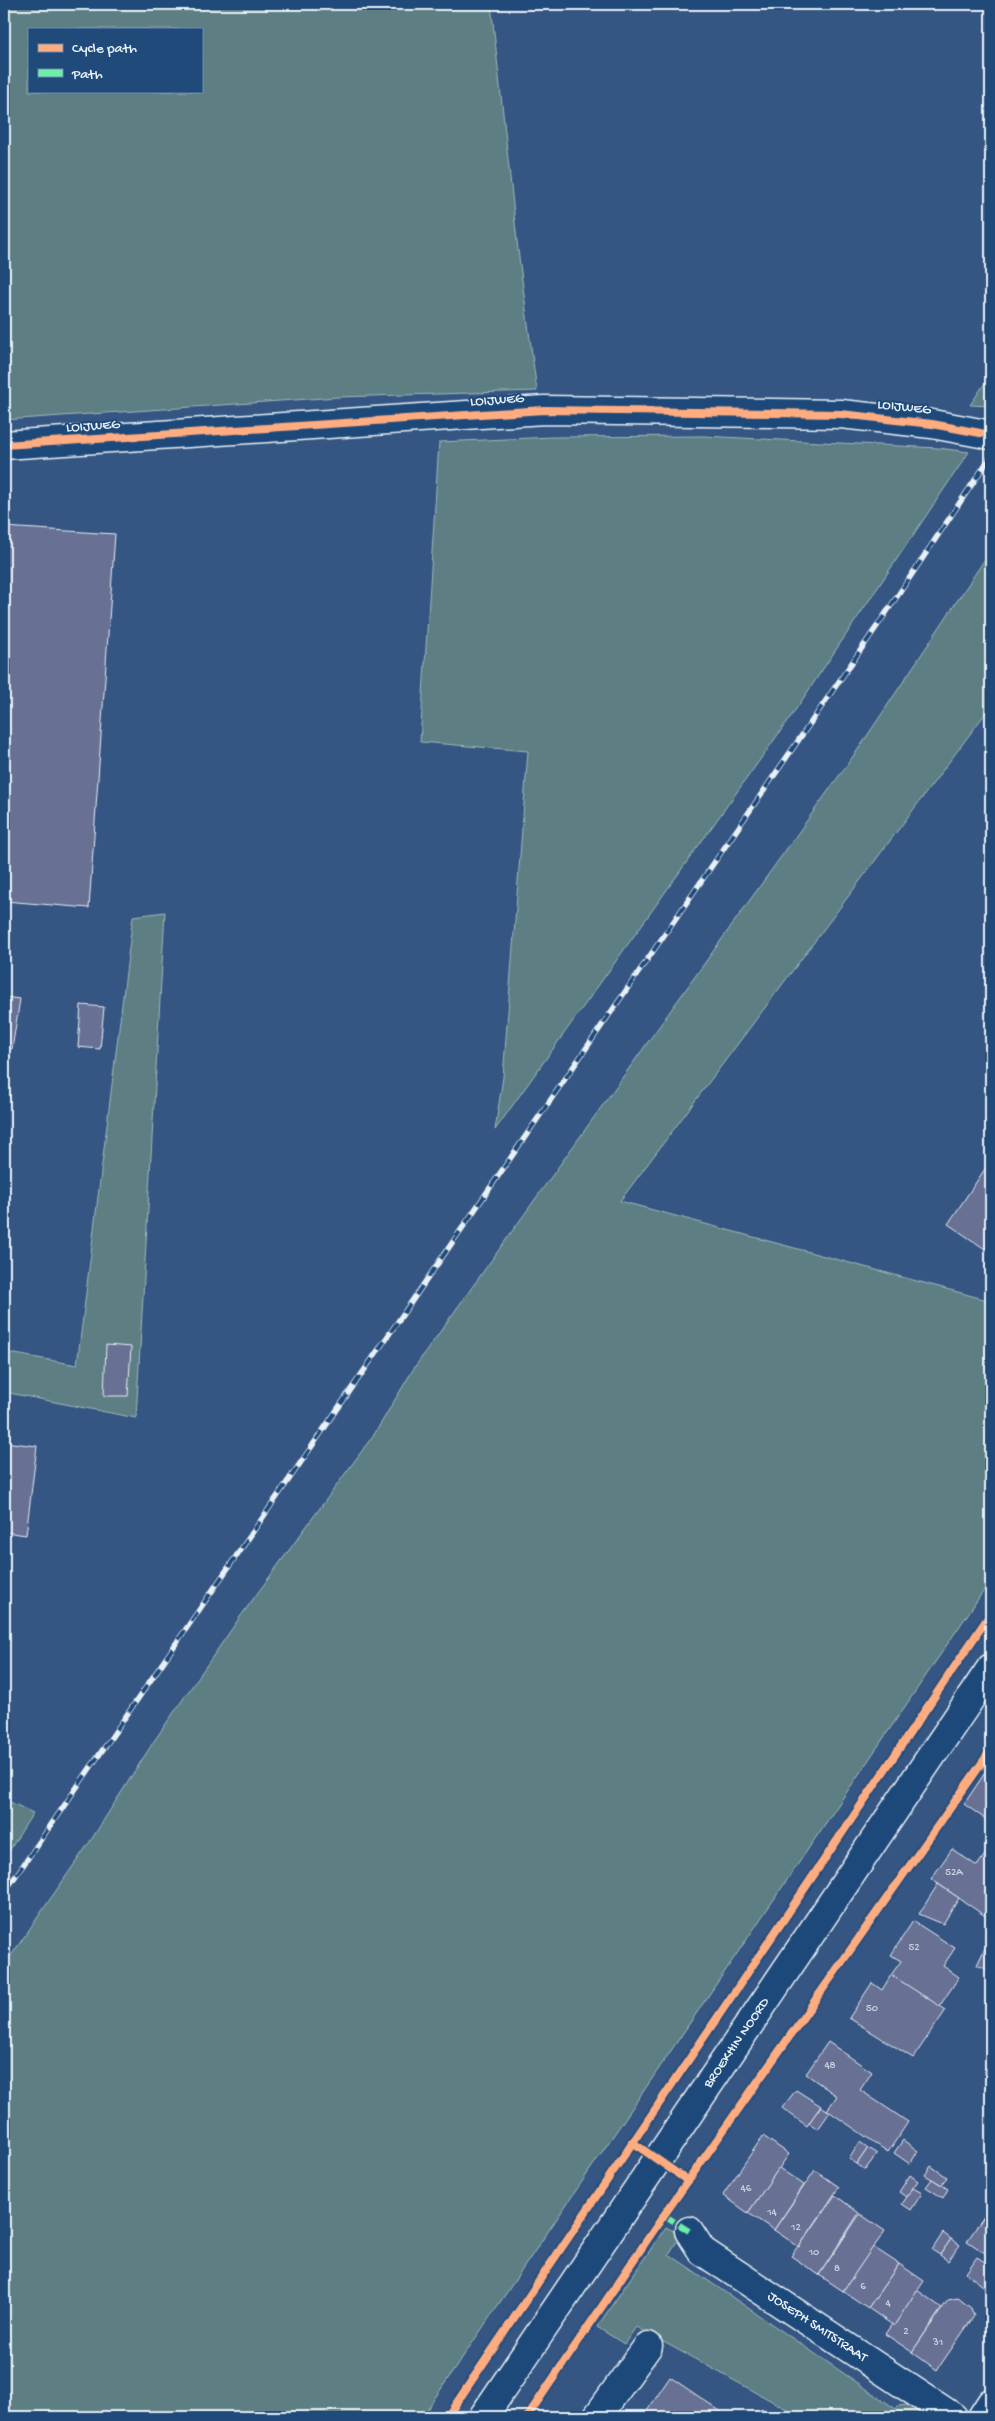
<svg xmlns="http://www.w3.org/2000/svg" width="995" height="2421" font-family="'Gochi Hand',sans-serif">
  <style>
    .green { fill: #5d7f84; stroke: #a2b8be; fill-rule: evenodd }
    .building { fill: #676f94; stroke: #e8f1f8 }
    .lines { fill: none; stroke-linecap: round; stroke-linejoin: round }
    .minor-casing { stroke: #e8f1f8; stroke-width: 31 }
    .minor { stroke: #1f4a7a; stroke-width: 28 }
    .rail-casing { stroke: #e8f1f8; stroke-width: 5.5 }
    .rail { stroke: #1f4a7a; stroke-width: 4; stroke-dasharray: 11; stroke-linecap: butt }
    .quiet { stroke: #6deda7; stroke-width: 6; stroke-dasharray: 12 6; stroke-linecap: butt }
    .cycleway-casing { stroke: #1f4a7a; stroke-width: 11 }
    .cycleway { stroke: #ffac80; stroke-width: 8 }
    .labels { text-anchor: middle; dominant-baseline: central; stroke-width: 4; stroke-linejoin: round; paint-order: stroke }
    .number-label { font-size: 11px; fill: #c8d0df }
    .street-label { font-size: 14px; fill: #e8f1f8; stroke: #1f4a7a }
  </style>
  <rect width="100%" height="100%" fill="#355582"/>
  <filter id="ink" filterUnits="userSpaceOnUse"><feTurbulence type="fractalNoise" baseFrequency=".02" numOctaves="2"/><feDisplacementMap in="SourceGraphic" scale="10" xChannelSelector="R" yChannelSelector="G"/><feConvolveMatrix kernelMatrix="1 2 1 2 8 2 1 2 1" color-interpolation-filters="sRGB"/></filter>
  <g filter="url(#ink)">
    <g class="green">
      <path d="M4,4H491L518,250L537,391L338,397L4,420ZM29,29H201V91H29Z"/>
      <path d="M991,374V406L970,405Z"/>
      <path d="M703,436L938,448L969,452L792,715L495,1130L503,1077L528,751L420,742L439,442L553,437Z"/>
      <path d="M991,550V706L620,1201L991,1301V1580L422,2417H4V1966L91,1840L154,1741L240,1617L375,1433L414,1368L859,748Z"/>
      <path d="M165,912L136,1418L4,1392V1352L77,1365L133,916Z"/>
      <path d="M4,1799L33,1813L4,1859Z"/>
      <path d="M666,2227L681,2235L669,2254L896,2409L898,2406L916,2404L936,2417H801L636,2327L624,2344L597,2327Z"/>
    </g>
    <g class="building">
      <path d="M4,527L115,534L89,908L4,901Z"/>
      <path d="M4,997L20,999L12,1049L4,1047Z"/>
      <path d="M81,1005L104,1007L100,1049L78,1047Z"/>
      <path d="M991,1160V1253L948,1224Z"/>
      <path d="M106,1345L131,1347L128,1396H104Z"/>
      <path d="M4,1442L37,1446L26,1535L4,1532Z"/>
      <path d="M991,1764V1823L964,1804Z"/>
      <path d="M952,1849L977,1866L988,1850L991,1852V1920L931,1879Z"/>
      <path d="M938,1884L959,1898L943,1924L919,1914Z"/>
      <path d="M913,1921L955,1948L943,1966L959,1977L939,2007L891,1975L901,1961L891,1955Z"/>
      <path d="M987,1944L991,1946V1971L977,1965Z"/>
      <path d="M891,1975L946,2010L913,2058L849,2018L872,1983L882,1990Z"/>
      <path d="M828,2042L872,2072L860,2090L908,2122L888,2152L827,2110L837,2096L806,2074Z"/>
      <path d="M796,2090L821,2106L807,2126L782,2108Z"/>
      <path d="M821,2106L830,2112L818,2129L809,2123Z"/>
      <path d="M763,2136L789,2154L748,2213L723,2195Z"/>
      <path d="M903,2140L918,2151L910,2164L894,2153Z"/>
      <path d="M860,2142L868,2148L857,2164L849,2159Z"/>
      <path d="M868,2148L877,2154L865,2170L857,2164Z"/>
      <path d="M931,2166L947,2177L942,2185L925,2175Z"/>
      <path d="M779,2168L804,2185L774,2230L748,2213Z"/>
      <path d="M815,2170L839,2187L799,2247L774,2230Z"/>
      <path d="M910,2175L918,2181L906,2197L899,2192Z"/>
      <path d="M932,2179L948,2189L943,2198L926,2187Z"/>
      <path d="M913,2188L922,2193L911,2210L902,2204Z"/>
      <path d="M835,2195L859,2213L819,2275L791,2256L798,2246L799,2247Z"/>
      <path d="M991,2205V2219L985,2215Z"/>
      <path d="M860,2214L885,2231L843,2291L819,2275Z"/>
      <path d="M985,2215L991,2219V2257L967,2241Z"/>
      <path d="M943,2233L951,2239L940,2255L932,2250Z"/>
      <path d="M951,2239L960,2245L948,2261L940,2255Z"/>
      <path d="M873,2247L899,2264L868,2308L843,2291Z"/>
      <path d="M977,2257L991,2266V2292L966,2273Z"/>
      <path d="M899,2264L924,2281L894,2326L868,2308Z"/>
      <path d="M917,2290L942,2308L912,2352L885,2334L892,2324L894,2326Z"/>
      <path d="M958,2298L971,2308L974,2316L937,2370L912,2352L948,2300Z"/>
      <path d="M670,2377L723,2413L720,2417H652L645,2414Z"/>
      <path d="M761,2409L774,2417H755Z"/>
    </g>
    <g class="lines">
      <defs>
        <g id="minor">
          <path d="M4,445L544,410L841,414L932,424L991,435"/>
          <path id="s1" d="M689,2231L702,2251L953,2417"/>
          <path id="s2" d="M483,2417L991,1668"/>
          <path d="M597,2417L648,2346"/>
          <path d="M982,2417L991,2403"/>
        </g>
      </defs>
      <use href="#minor" class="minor-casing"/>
      <use href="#minor" class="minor"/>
      <defs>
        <path id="rail" d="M4,1893L882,619L991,456"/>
      </defs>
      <use href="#rail" class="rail-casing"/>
      <use href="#rail" class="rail"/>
      <path class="quiet" d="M664,2215L689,2231"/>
      <defs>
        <g id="cycleway">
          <path d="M4,445L544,410L841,414L932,424L991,435"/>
          <path d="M632,2142L688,2181"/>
          <path d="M447,2417L991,1613"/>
          <path d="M527,2417L664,2215L991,1750"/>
        </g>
      </defs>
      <use href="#cycleway" class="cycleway-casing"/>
      <use href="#cycleway" class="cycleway"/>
    </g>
  </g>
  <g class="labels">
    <g class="number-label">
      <text x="954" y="1873">52A</text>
      <text x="914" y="1948">52</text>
      <text x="872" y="2009">50</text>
      <text x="830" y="2066">48</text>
      <text x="746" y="2189">46</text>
      <text x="772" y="2213">14</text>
      <text x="796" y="2228">12</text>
      <text x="814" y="2253">10</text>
      <text x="837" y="2269">8</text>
      <text x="863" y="2287">6</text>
      <text x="888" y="2304">4</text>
      <text x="906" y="2332">2</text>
      <text x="938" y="2343">31</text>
    </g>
    <g class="street-label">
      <text transform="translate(497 401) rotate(-4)">LOIJWEG</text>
      <text transform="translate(904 408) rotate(6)">LOIJWEG</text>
      <text transform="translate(93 427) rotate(-4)">LOIJWEG</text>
      <text stroke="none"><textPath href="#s2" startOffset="452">BROEKHIN NOORD</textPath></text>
      <text stroke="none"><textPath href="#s1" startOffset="162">JOSEPH SMITSTRAAT</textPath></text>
    </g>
  </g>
  <rect width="995" height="2421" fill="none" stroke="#1f4a7a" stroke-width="20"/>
  <rect x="10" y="10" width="975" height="2401" fill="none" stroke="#e8f1f8" stroke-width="2" filter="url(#ink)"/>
  <rect x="28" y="28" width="175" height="65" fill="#1f4a7a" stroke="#6f8dac"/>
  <rect x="38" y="44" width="25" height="8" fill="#ffac80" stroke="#6f8dac"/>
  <text x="72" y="52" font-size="15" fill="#e8f1f8">Cycle path</text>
  <rect x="38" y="69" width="25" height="8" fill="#6deda7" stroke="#6f8dac"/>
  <text x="72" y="78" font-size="15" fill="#e8f1f8">Path</text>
</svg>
